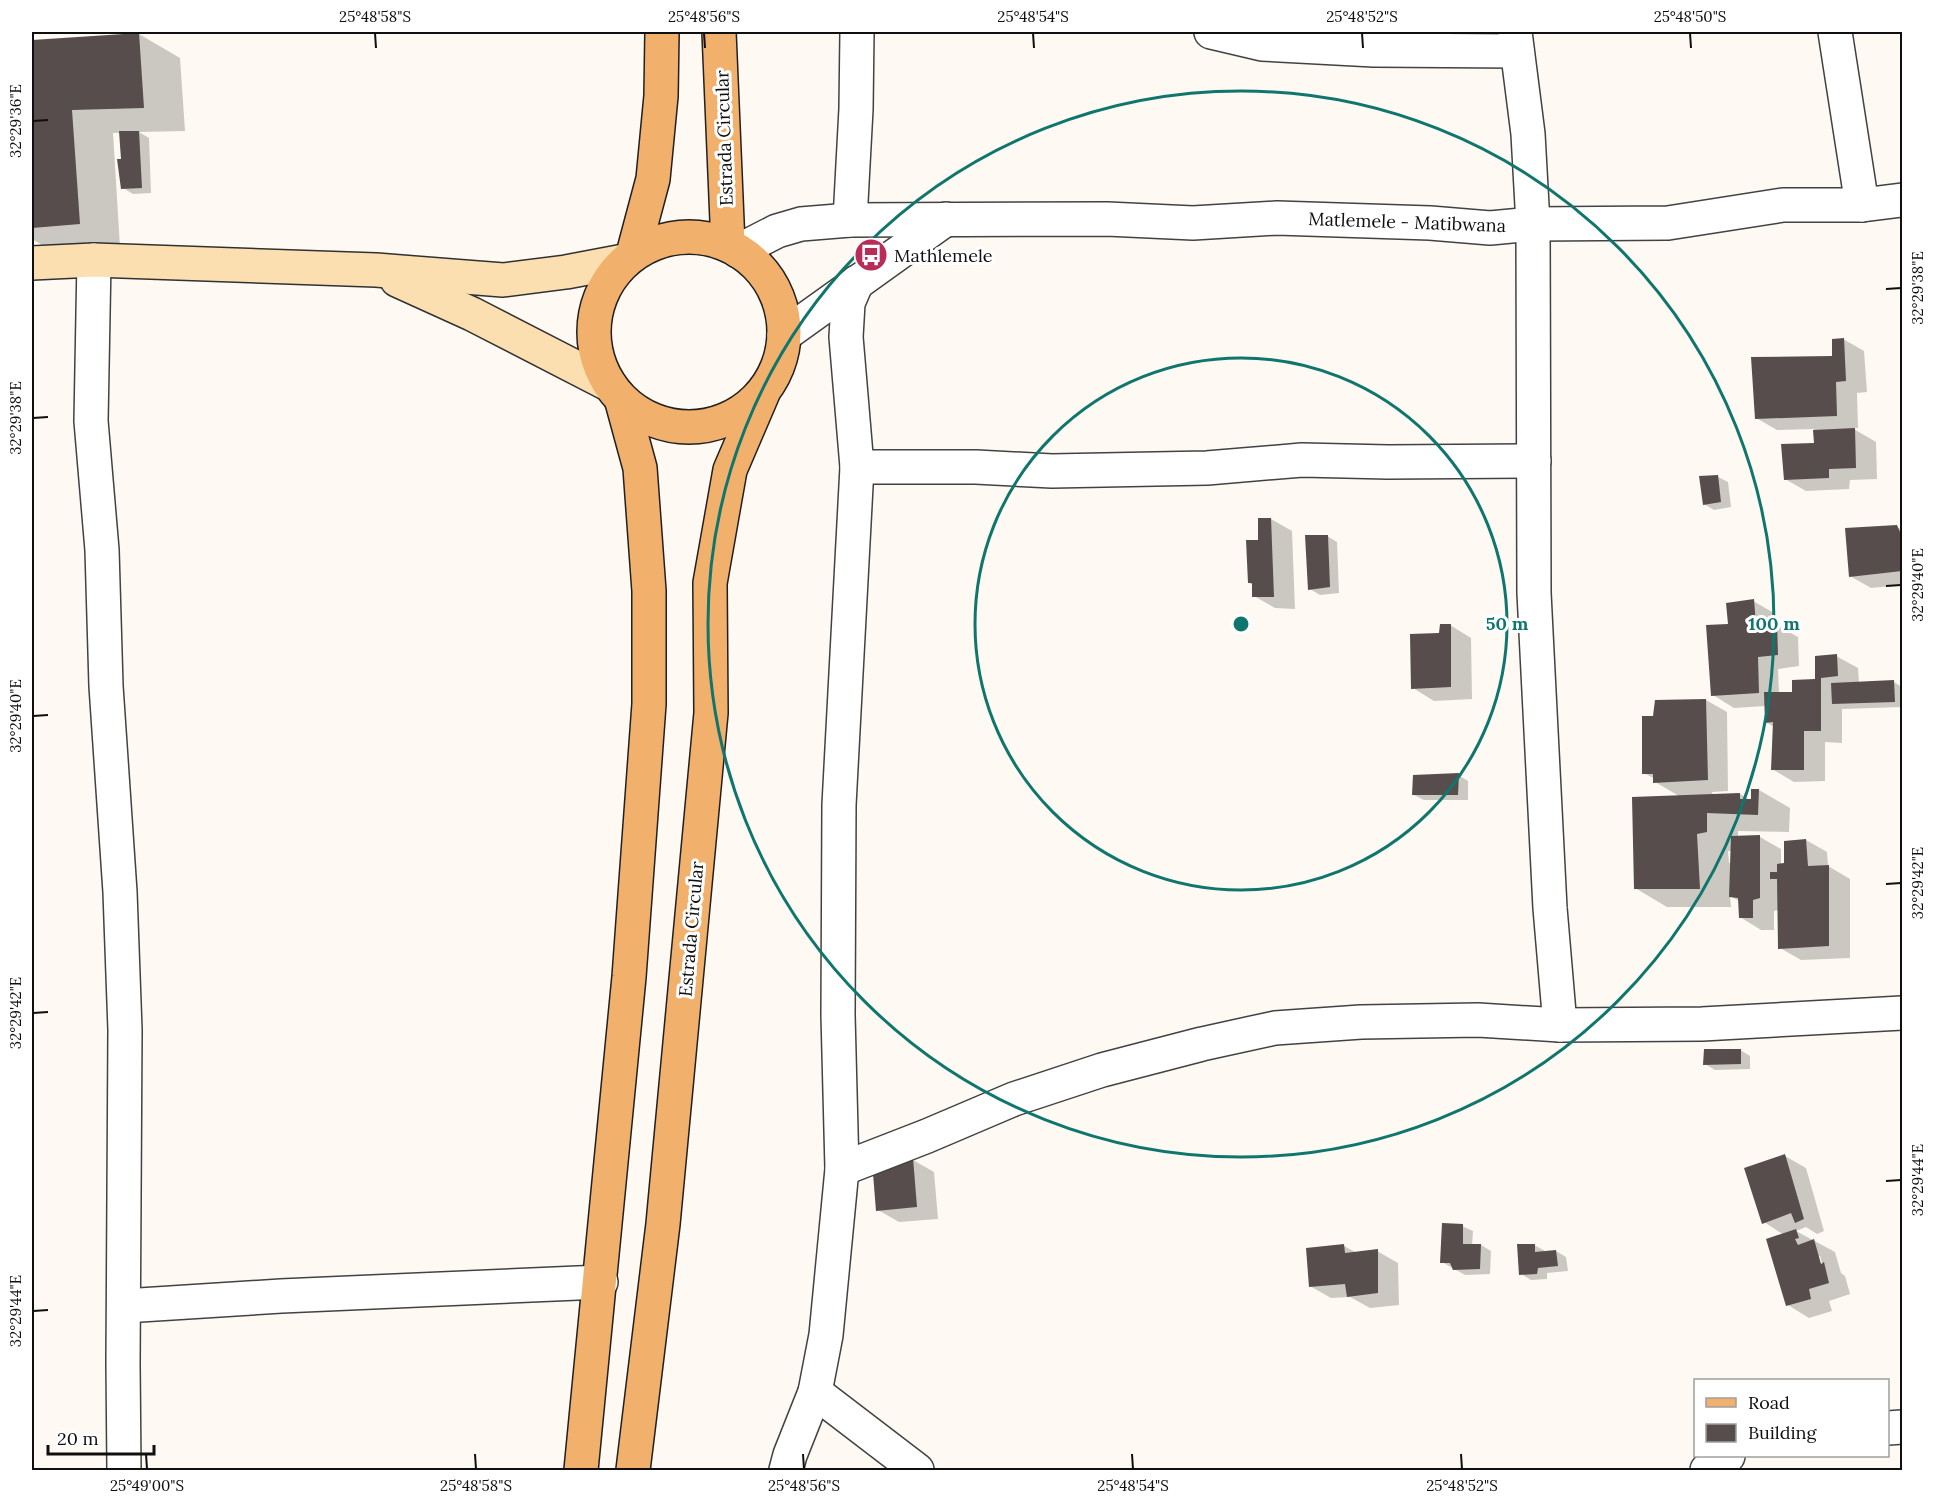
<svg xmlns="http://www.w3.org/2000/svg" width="1934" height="1502" font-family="Lora,serif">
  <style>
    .shadow { fill: #0003; fill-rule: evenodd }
    .building { fill: #574d4c }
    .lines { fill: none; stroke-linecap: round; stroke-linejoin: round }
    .street-casing { stroke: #424242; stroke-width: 36 }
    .secondary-casing { stroke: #313131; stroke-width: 36 }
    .primary-casing { stroke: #202020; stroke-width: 36 }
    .street { stroke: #fff; stroke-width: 33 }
    .secondary { stroke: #fbdfb0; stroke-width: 33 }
    .primary { stroke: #f2b06d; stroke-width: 33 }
    .ticks { fill: none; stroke: #0f0f0f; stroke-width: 2 }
    .ring { fill: none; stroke: #0f766e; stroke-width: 3 }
    .labels { text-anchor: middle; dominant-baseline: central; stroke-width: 6; stroke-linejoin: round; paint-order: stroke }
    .street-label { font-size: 18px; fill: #0f0f0f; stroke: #fff }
    .poi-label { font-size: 18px; fill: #0f0f0f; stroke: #fff; text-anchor: start }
    .centre { fill: #0f766e; stroke: #fff; stroke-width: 3 }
    .ring-label { font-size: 18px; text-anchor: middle; font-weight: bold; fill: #0f766e; stroke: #fff; stroke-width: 6; stroke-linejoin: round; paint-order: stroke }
    .neatline { fill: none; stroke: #0f0f0f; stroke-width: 2 }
    .ticks-label { font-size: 15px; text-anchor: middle; fill: #0f0f0f }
  </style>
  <rect width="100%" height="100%" fill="#fef9f2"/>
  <g class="shadow">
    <path d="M139,34L180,58L185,131L139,132L149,138L151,193L133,194L123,188L120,133H113L120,247L54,252L32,239V41Z"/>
    <path d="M1843,339L1864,351L1867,392L1857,393L1858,428H1852L1876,442L1877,479L1850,480L1849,489L1806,491L1785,479L1815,444L1814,429L1777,430L1756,418L1833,357Z"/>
    <path d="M1718,477L1728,482L1731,507L1714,510L1704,504Z"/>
    <path d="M1259,519H1271L1292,531L1295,609L1275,608L1254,596L1253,585L1249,583L1260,541Z"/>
    <path d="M1897,527L1902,530V585L1871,588L1850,576Z"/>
    <path d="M1327,536L1337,542L1339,593L1320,595L1310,589Z"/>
    <path d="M1753,601L1774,613L1776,625L1798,637L1799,666L1778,669L1779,693H1794L1816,681L1836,656L1858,668L1859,683L1894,682L1902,687V707L1842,709V743L1825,742V781L1794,782L1772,769L1774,727L1766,722V706L1734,708L1713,695L1730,625Z"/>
    <path d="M1450,625L1471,638L1472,699L1434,701L1413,688L1441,635Z"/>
    <path d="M1706,700L1727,712L1728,791L1712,792L1713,795L1740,794L1750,800L1759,790L1790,808L1789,832L1738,831V838L1760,837L1781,849V865H1785V842L1806,840L1827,852L1828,866L1850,879V958L1801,960L1780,948L1779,910L1774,911V930H1761L1740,917L1739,901L1730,896L1731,907H1667L1635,888L1679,796L1655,782V779L1644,773L1655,717ZM1728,851H1732L1731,863H1729Z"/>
    <path d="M1458,775L1468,781V800H1424L1414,795Z"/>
    <path d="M1740,1050L1750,1056V1069L1715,1070L1705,1064Z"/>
    <path d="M1785,1156L1806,1168L1824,1231L1817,1234L1806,1227L1796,1231L1835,1252L1841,1273L1845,1276L1850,1294L1829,1301L1832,1311L1809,1318L1788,1305L1784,1235L1764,1222ZM1817,1256H1820L1824,1271Z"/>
    <path d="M913,1160L934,1172L938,1219L899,1222L878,1210Z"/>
    <path d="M1462,1226L1473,1231L1472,1246L1481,1245L1491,1251L1490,1274L1465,1275L1442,1262Z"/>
    <path d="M1534,1245L1545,1251H1556L1566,1257L1568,1271L1547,1273V1279L1531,1280L1521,1274Z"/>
    <path d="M1344,1246L1357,1253L1377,1251L1398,1263L1399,1305L1370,1308L1350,1297L1331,1298L1310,1286Z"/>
  </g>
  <g class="building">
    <path d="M139,33L144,108L72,110L80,224L32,228V40Z"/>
    <path d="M119,131H139L142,188L121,189L117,159H121Z"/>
    <path d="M1844,338L1846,381L1836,382L1837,416L1755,419L1751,357L1832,356V339Z"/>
    <path d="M1855,428L1856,468L1829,469V478L1784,480L1781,444L1814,443L1813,430Z"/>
    <path d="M1718,475L1721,502L1703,505L1699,476Z"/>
    <path d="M1258,518H1271L1274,597H1252V583H1248L1246,540H1258Z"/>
    <path d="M1897,525L1902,537V571L1849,577L1845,528Z"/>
    <path d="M1305,535H1328L1330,587L1308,590Z"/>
    <path d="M1754,599L1756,625L1777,623L1778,655L1758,657L1759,693L1711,696L1706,625L1728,624L1726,603Z"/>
    <path d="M1440,624H1451V687L1411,689L1410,634L1439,633Z"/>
    <path d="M1837,654L1838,676L1821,678V731H1804V770H1771L1773,722L1765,723L1764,692H1792V680L1815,679V656Z"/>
    <path d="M1894,680L1895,702L1832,704L1831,683Z"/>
    <path d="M1706,699L1708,780L1653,783V774H1642V716H1653L1655,700Z"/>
    <path d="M1459,773L1458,795H1412L1413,775Z"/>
    <path d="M1751,789H1759L1758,815L1707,813V832L1697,834L1700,889H1634L1632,797L1740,793V799H1751Z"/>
    <path d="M1760,835V898L1753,900V918H1739L1738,898L1729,897L1731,836Z"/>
    <path d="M1806,839L1808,866L1829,865V946L1778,949L1777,879H1770V872H1777V864L1784,863V841Z"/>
    <path d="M1704,1049H1741V1064L1703,1065Z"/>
    <path d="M1785,1154L1804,1219L1795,1223L1791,1213L1762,1224L1744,1168Z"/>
    <path d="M913,1158L917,1207L876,1211L872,1161Z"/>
    <path d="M1442,1223L1463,1224V1244H1481L1480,1269L1453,1270L1450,1263H1440Z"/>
    <path d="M1796,1229L1799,1238L1795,1239L1798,1245L1814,1239L1821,1264L1824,1262L1829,1283L1809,1289L1811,1299L1786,1306L1766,1239Z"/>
    <path d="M1344,1244L1345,1253L1378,1249V1293L1347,1297L1345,1284L1309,1287L1306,1248Z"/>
    <path d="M1517,1244H1535V1252L1556,1250L1558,1266L1538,1268L1537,1274L1519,1275Z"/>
  </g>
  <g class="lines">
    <defs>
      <g id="street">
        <path d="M1211,32L1262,44L1374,50L1517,51"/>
        <path d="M1515,32L1528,134L1533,224L1534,593L1550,908L1560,1025"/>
        <path d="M1835,32L1862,205"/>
        <path d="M850,220L856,109L857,32"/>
        <path d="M738,251L777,231L801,224L850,220L1107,219L1193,223L1277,218L1430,223L1490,228L1533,224L1668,223L1783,205H1862L1902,200"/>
        <path d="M94,260L91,421L102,550L106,686L120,892L125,1030L123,1363L124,1470"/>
        <path d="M784,335L946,219"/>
        <path d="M857,467H976L1052,471L1207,468L1302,460L1388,462L1534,461"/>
        <path d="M842,1169L927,1136L1014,1099L1102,1070L1202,1044L1275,1028L1361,1022L1478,1020L1560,1025L1702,1024L1902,1013"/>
        <path d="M124,1306L281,1296L601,1282"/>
        <path d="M815,1392L917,1470"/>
        <path d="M1888,1428L1902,1427"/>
        <path d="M786,1470L790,1455L815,1392L826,1335L842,1169L838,1015L839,805L857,467L846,337L848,303L857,282"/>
        <path d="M1707,1470L1728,1456"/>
      </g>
      <g id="secondary">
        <path d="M32,263L94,260L376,270L503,280L566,272L624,261"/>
        <path d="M397,280L472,314L610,385"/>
      </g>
      <g id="primary">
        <path d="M719,32L728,245"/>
        <circle cx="689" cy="332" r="95"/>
        <path d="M633,254L653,179L661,96L662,32"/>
        <path d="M581,1470L629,977L649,704V591L640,468L622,402"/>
        <path d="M633,1470L663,1224L711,713L710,583L730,470L763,393"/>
      </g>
    </defs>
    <use href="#street" class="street-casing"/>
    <use href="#secondary" class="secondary-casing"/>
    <use href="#primary" class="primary-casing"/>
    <use href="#street" class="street"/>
    <use href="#secondary" class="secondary"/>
    <use href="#primary" class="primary"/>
  </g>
  <path class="ticks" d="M375,33L376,48M704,33L705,48M1033,33L1034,48M1362,33L1363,48M1690,33L1691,48M33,121L48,120M1886,289L1901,288M33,418L48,417M1886,586L1901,585M33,716L48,715M1886,884L1901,883M33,1013L48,1012M1886,1181L1901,1180M33,1311L48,1310M146,1454L147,1469M475,1454L476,1469M803,1454L804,1469M1132,1454L1133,1469M1461,1454L1462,1469"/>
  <g class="ring">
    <circle cx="1241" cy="624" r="266"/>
    <circle cx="1241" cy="624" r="533"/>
  </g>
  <defs>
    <symbol id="bus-disc" viewBox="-11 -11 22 22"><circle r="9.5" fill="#ba2c58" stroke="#fff"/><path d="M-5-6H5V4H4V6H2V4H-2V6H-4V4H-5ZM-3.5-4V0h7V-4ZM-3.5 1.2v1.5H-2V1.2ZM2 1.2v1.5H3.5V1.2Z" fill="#fff"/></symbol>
  </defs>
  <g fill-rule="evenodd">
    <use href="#bus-disc" x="852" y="236" width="38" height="38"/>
  </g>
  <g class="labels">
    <g class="street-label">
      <text transform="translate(724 138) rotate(-92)">Estrada Circular</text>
      <text transform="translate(1407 222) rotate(2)">Matlemele - Matibwana</text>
      <text transform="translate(691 929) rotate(-85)">Estrada Circular</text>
    </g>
    <g class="poi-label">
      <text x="894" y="255">Mathlemele</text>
    </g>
  </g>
  <circle cx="1241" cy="624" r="9" class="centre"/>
  <g class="ring-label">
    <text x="1507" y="630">50 m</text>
    <text x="1774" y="630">100 m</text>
  </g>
  <rect width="1934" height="1502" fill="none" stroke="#ffffff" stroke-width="66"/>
  <rect x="1694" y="1379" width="195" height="78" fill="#ffffff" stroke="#9f9f9f" stroke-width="1.5"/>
  <rect x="1706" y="1398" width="30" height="9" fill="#f2b06d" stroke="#9f9f9f" stroke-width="1.5"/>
  <text x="1748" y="1409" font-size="18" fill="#0f0f0f">Road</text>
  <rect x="1706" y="1424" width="30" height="18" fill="#574d4c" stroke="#9f9f9f" stroke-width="1.5"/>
  <text x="1748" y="1439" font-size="18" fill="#0f0f0f">Building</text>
  <path d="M48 1445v9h106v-9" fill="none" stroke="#0f0f0f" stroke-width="3"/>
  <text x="57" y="1445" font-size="18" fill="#0f0f0f" stroke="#ffffff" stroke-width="4.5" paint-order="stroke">20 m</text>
  <rect x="33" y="33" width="1868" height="1436" class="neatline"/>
  <g class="ticks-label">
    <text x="375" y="22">25°48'58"S</text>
    <text x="704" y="22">25°48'56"S</text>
    <text x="1033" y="22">25°48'54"S</text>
    <text x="1362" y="22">25°48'52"S</text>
    <text x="1690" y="22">25°48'50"S</text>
    <text transform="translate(16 121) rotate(-90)" y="5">32°29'36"E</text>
    <text transform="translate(1918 288) rotate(-90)" y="5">32°29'38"E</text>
    <text transform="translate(16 418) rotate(-90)" y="5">32°29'38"E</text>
    <text transform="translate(1918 585) rotate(-90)" y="5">32°29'40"E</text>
    <text transform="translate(16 716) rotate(-90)" y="5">32°29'40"E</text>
    <text transform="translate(1918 883) rotate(-90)" y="5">32°29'42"E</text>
    <text transform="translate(16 1013) rotate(-90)" y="5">32°29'42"E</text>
    <text transform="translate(1918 1180) rotate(-90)" y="5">32°29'44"E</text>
    <text transform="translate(16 1311) rotate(-90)" y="5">32°29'44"E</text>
    <text x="147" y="1491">25°49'00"S</text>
    <text x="476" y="1491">25°48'58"S</text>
    <text x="804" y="1491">25°48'56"S</text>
    <text x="1133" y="1491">25°48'54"S</text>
    <text x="1462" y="1491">25°48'52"S</text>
  </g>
</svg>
